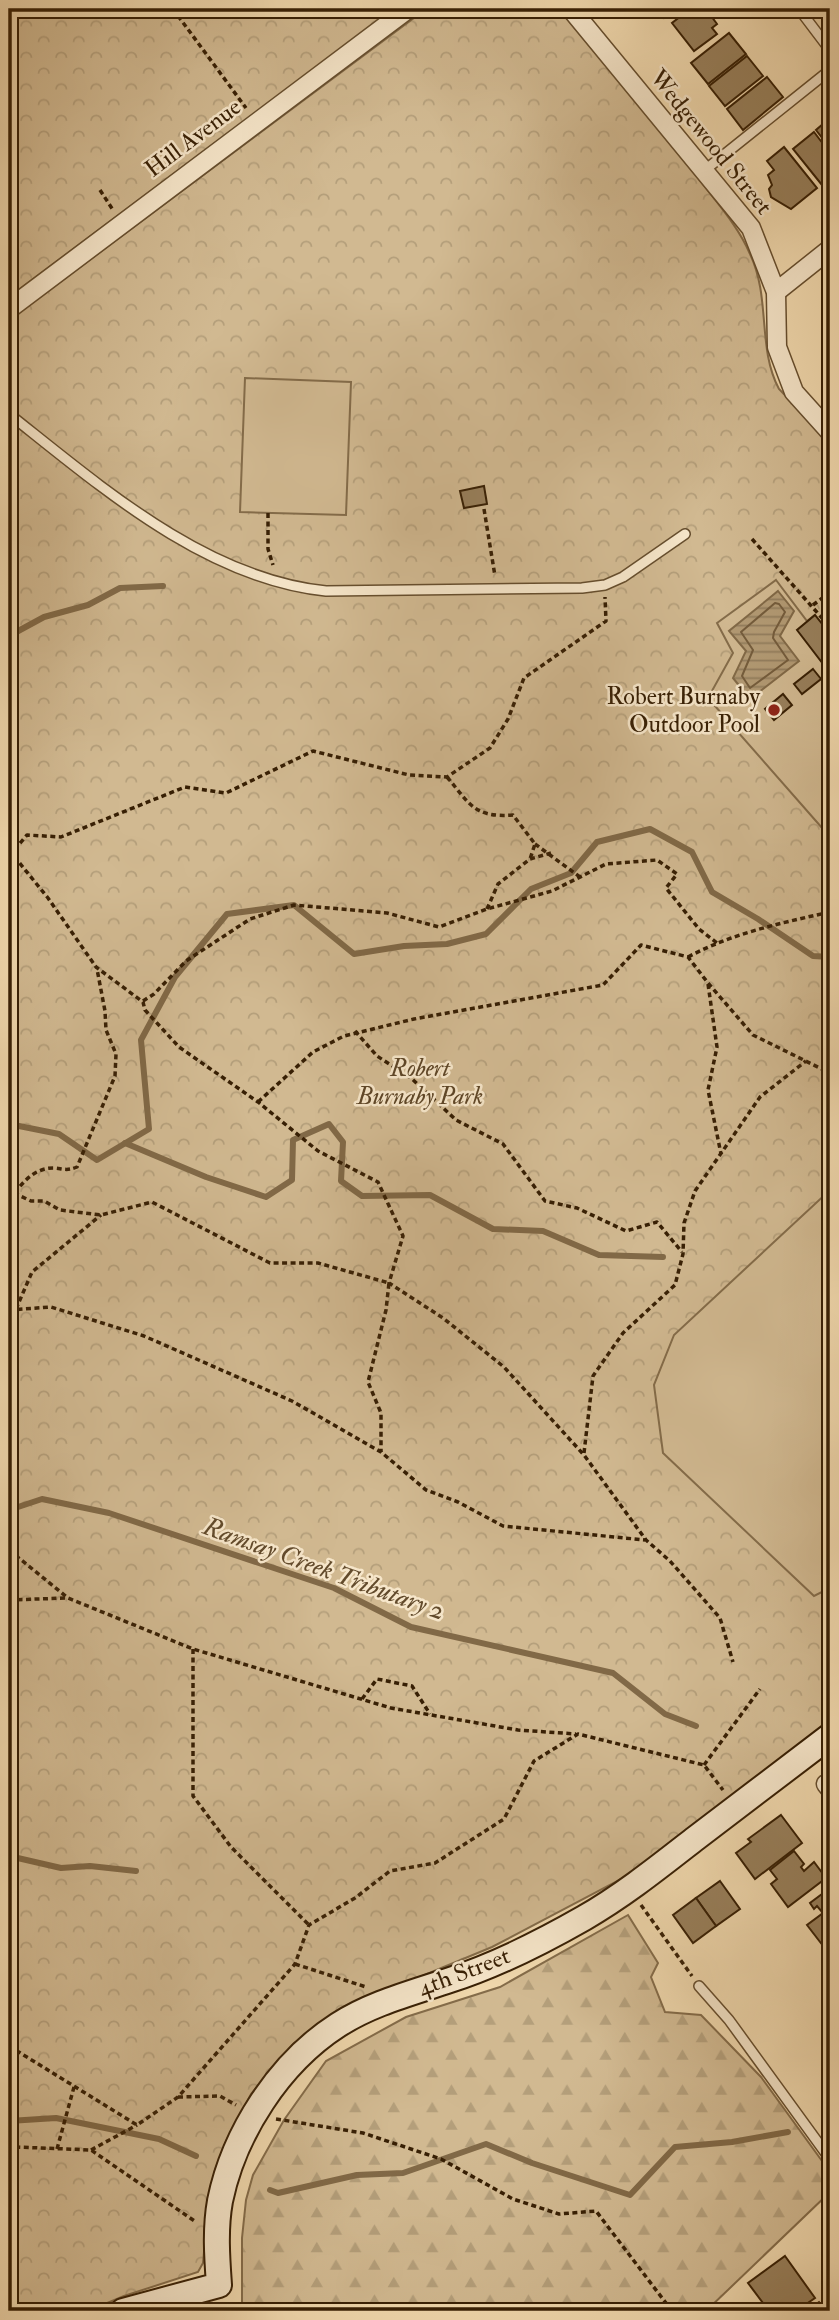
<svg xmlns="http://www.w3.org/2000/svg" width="839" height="2320" font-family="'IM FELL Double Pica',serif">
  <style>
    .forest { fill: url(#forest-firs); stroke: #846c4a; stroke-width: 2 }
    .park { fill: url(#park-crowns); stroke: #846c4a; stroke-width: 2 }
    .garden { fill: #d1b991; stroke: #846c4a; stroke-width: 2 }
    .water { fill: url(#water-rules); stroke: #816947; stroke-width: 2 }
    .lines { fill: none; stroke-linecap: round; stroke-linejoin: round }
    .shore { stroke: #745c3c; stroke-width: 2 }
    .stream { stroke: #816947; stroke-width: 6 }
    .building { fill: #98805c; stroke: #371f04; stroke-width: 2 }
    .lane-casing { stroke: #664e2e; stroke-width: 12 }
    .street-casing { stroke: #664e2e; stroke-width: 21 }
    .secondary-casing { stroke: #371f04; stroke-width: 28 }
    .path { stroke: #371f04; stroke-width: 3.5; stroke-dasharray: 5 3.5; stroke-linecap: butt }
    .lane { stroke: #f6e6ca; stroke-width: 9 }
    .street { stroke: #f6e6ca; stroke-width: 18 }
    .secondary { stroke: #f6e6ca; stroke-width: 24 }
    .poi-dot { fill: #8f2418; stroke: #f6e6ca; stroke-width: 2.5 }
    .labels { text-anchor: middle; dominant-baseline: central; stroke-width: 5; stroke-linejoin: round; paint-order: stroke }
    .street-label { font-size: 24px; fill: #371f04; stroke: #f6e6ca }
    .poi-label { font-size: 24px; fill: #371f04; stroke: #f6e6ca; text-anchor: end }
    .park-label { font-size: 24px; font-style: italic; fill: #5e4627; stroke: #f6e6ca }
    .water-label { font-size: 26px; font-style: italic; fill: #624a2b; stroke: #f6e6ca }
  </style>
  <defs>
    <pattern id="forest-firs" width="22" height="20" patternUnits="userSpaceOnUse" patternTransform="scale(1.75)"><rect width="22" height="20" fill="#d1b991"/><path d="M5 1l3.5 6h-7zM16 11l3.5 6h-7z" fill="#b49f7b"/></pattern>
    <pattern id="park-crowns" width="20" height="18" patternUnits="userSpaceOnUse" patternTransform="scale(1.75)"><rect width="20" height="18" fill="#d1b991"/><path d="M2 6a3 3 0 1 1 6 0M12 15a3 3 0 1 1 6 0" fill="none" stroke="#b49f7b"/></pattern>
    <pattern id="water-rules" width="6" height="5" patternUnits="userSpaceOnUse" patternTransform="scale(1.75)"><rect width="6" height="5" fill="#b29a74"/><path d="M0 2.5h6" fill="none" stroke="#927d5d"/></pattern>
  </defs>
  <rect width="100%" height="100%" fill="#f1d9ae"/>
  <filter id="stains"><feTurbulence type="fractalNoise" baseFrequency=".00286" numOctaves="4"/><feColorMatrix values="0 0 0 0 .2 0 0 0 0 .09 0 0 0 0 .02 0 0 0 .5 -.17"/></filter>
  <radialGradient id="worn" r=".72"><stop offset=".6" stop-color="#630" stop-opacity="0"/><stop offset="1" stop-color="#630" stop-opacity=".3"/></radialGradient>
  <path class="forest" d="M628,1915L658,1963L651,1977L665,2012L701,2015L761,2077L830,2172V2192L706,2311H234L242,2309V2238L246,2200L253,2175L284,2120L326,2061L406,2017L500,1987Z"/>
  <g class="park">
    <path d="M9,9H394L9,297Z"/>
    <path d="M426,9H559C606,65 654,121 699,179C717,203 738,226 750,254C771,298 757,348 779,389L830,443V1721L627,1876L492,1947L357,2003L294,2043L251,2094L227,2139L215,2170L209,2197L203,2263L198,2272L124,2296L88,2311H9V320Z"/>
  </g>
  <g class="garden">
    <path d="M245,378L351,382L346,515L240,512Z"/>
    <path d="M776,580L807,621L815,615L830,634V837L708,698L733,653L717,623Z"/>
    <path d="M830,1190V1588L814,1596L663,1453L654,1385L674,1335Z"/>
  </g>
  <path class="water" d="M778,591L794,611L780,636L799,661L750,699L733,678L746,651L729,631Z"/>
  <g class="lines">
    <path class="shore" d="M775,603L779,604L785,612L774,632L773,638L788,660L750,688L742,676L753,650L741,632Z"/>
    <g class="stream">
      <path d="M9,636L44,617L88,605L120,588L163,586"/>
      <path d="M9,1124L59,1134L97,1160L149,1129L141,1040L175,977L227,914L294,905L354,954L404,946L447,944L486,934L531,889L571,873L597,842L650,829L692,852L712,892L758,919L813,956L830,957"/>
      <path d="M125,1143L206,1177L266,1197L292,1180L293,1140L329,1124L343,1142L341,1181L362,1196L430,1195L493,1229L543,1231L599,1255L663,1257"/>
      <path d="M9,1510L42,1499L109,1513L334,1588L411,1627L613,1673L665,1714L696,1726"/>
      <path d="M9,1856L61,1868L90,1866L136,1871"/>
      <path d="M9,2121L56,2118L159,2139L196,2156"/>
      <path d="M270,2190L278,2193L357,2175L403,2173L486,2144L532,2163L630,2195L675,2147L732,2142L788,2132"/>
    </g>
  </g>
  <g class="building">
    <path d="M656,9H676L664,18Z"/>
    <path d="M690,9H706L717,24L712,28L717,34L694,51L672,23Z"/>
    <path d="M729,33L746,54L708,84L691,63Z"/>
    <path d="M747,56L763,76L725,106L709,86Z"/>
    <path d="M767,77L783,97L743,130L727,109Z"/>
    <path d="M830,118V148L816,130Z"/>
    <path d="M814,132L830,153V179L822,185L793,149Z"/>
    <path d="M784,147L817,188L791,209L771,197L769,189L772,185L768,175L774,170L767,161Z"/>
    <path d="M484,486L487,504L464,508L460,491Z"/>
    <path d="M815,615L830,634V673L797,630Z"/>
    <path d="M813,669L821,679L802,694L794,684Z"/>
    <path d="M783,694L792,705L774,720L765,709Z"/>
    <path d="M781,1815L802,1843L755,1879L736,1853L751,1842L748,1839Z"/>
    <path d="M794,1851L804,1864L801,1867L804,1871L814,1862L826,1878L788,1907L771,1884L777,1879L770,1870Z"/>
    <path d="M720,1881L740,1909L716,1926L696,1898Z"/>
    <path d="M830,1888V1949L827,1951L807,1925L823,1913L817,1906L814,1909L810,1903Z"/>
    <path d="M696,1898L716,1926L693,1943L673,1915Z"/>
    <path d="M785,2256L815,2298L796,2311H769L748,2283Z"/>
    <path d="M819,2302L826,2311H806Z"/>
  </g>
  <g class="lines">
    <defs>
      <g id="lane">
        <path d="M799,9L830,50"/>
        <path d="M705,170L830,70"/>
        <path d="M9,414C100,486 206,579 326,591L582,588L605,585L623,577L685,534"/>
        <path d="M699,1986L729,2020L830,2159"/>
      </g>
      <g id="street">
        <path d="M571,9L751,228L776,292L777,347L794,392L830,432"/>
        <path d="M776,292L830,249"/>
        <path d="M9,309L408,9"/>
        <path d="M826,1784L830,1789"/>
      </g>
      <path id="secondary" d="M123,2311L219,2285C217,2257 215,2229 220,2201C234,2133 279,2063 338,2025C372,2003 412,1993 450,1980C497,1965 542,1942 584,1918C624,1895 660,1866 696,1838C741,1804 786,1770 830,1736"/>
    </defs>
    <use href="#lane" class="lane-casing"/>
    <use href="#street" class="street-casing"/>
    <use href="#secondary" class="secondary-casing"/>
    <g class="path">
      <path d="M173,9L246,108"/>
      <path d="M100,190L113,210"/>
      <path d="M484,509L495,576"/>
      <path d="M268,513V549L273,565"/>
      <path d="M752,539L830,627"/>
      <path d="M813,605L829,593L830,594"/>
      <path d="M447,777C470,804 474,818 513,815L535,844L530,859"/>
      <path d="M535,844L580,877"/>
      <path d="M9,850L48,898L96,967L143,1002L145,1010L179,1047L258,1102L318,1151L378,1182L403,1236L389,1283L443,1318L504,1367L584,1455L646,1540L670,1561L720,1618L733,1662"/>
      <path d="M9,856L27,835L61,837L185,787L226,793L313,751L409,775L447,777L490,748L508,719L524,678L606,621L605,597"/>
      <path d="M487,909L498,884L530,859L551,853"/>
      <path d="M688,957C733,933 781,923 830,912"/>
      <path d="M708,984L717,1047L708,1090L721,1154"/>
      <path d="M143,1001L154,994L186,961L250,919L294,905L387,913L439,927L487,909L552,891L606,864L657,860L677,874L666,888L699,929L717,943"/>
      <path d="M355,1031L377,1056L411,1078L456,1120L503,1144L545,1201L577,1208L626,1231L657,1222L682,1252"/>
      <path d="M258,1102L313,1052L344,1036L414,1019L603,985L641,945L688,957L708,983L753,1035L830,1073"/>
      <path d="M14,1193L31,1201H44L60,1210L101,1215L152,1202L270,1263H318L389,1283L386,1310L368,1382L381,1413V1452"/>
      <path d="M9,1199C21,1186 32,1167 55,1168C64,1169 67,1171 77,1167L115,1076L116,1054L106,1030L105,1011L97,969"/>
      <path d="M9,1248L16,1307"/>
      <path d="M16,1309L32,1272L101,1215"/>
      <path d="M9,1310L51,1307L144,1336L292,1401L381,1452L426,1490L458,1502L503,1526L645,1540"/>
      <path d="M584,1453L593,1376L623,1333L675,1285L683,1254L684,1223L695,1191L760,1097L806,1061"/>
      <path d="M9,1550L68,1598L193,1649L391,1708L518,1730L576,1734"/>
      <path d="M9,1600L66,1598"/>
      <path d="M193,1649V1796L231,1847L308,1924"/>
      <path d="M362,1699L377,1679L412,1686L430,1714"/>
      <path d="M704,1765L760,1689"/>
      <path d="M641,1905L692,1976"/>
      <path d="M295,1964L366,1987"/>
      <path d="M9,2046L137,2125L178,2097L295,1964L309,1925L355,1898L390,1871L435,1863L504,1819L534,1761L578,1734L704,1765L723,1790"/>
      <path d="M178,2097L220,2096L236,2105"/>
      <path d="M276,2119L363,2133L441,2159L513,2199L559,2214L596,2211L672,2311"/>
      <path d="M57,2149L74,2087"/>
      <path d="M91,2150L137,2125"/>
      <path d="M9,2153L16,2147L91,2150L196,2222"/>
    </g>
    <use href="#lane" class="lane"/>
    <use href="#street" class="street"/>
    <use href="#secondary" class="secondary"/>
  </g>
  <circle class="poi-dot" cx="774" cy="710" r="7"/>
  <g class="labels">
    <g class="street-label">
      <text transform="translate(193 138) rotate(-37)">Hill Avenue</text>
      <text transform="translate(711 142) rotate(51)">Wedgewood Street</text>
      <text transform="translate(464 1972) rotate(-21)">4th Street</text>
    </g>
    <g class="poi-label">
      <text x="760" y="696">Robert Burnaby<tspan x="760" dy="28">Outdoor Pool</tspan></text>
    </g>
    <g class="park-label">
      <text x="420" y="1068">Robert<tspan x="420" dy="28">Burnaby Park</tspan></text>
    </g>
    <g class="water-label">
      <text transform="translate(324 1569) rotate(20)">Ramsay Creek Tributary 2</text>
    </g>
  </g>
  <rect width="839" height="2320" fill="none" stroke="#f1d9ae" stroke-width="35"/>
  <rect x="10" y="10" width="818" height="2299" fill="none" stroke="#371f04" stroke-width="3.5"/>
  <rect x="18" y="18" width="804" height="2285" fill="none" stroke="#371f04" stroke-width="2"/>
  <rect width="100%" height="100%" filter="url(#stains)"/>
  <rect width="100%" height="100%" fill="url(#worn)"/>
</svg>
